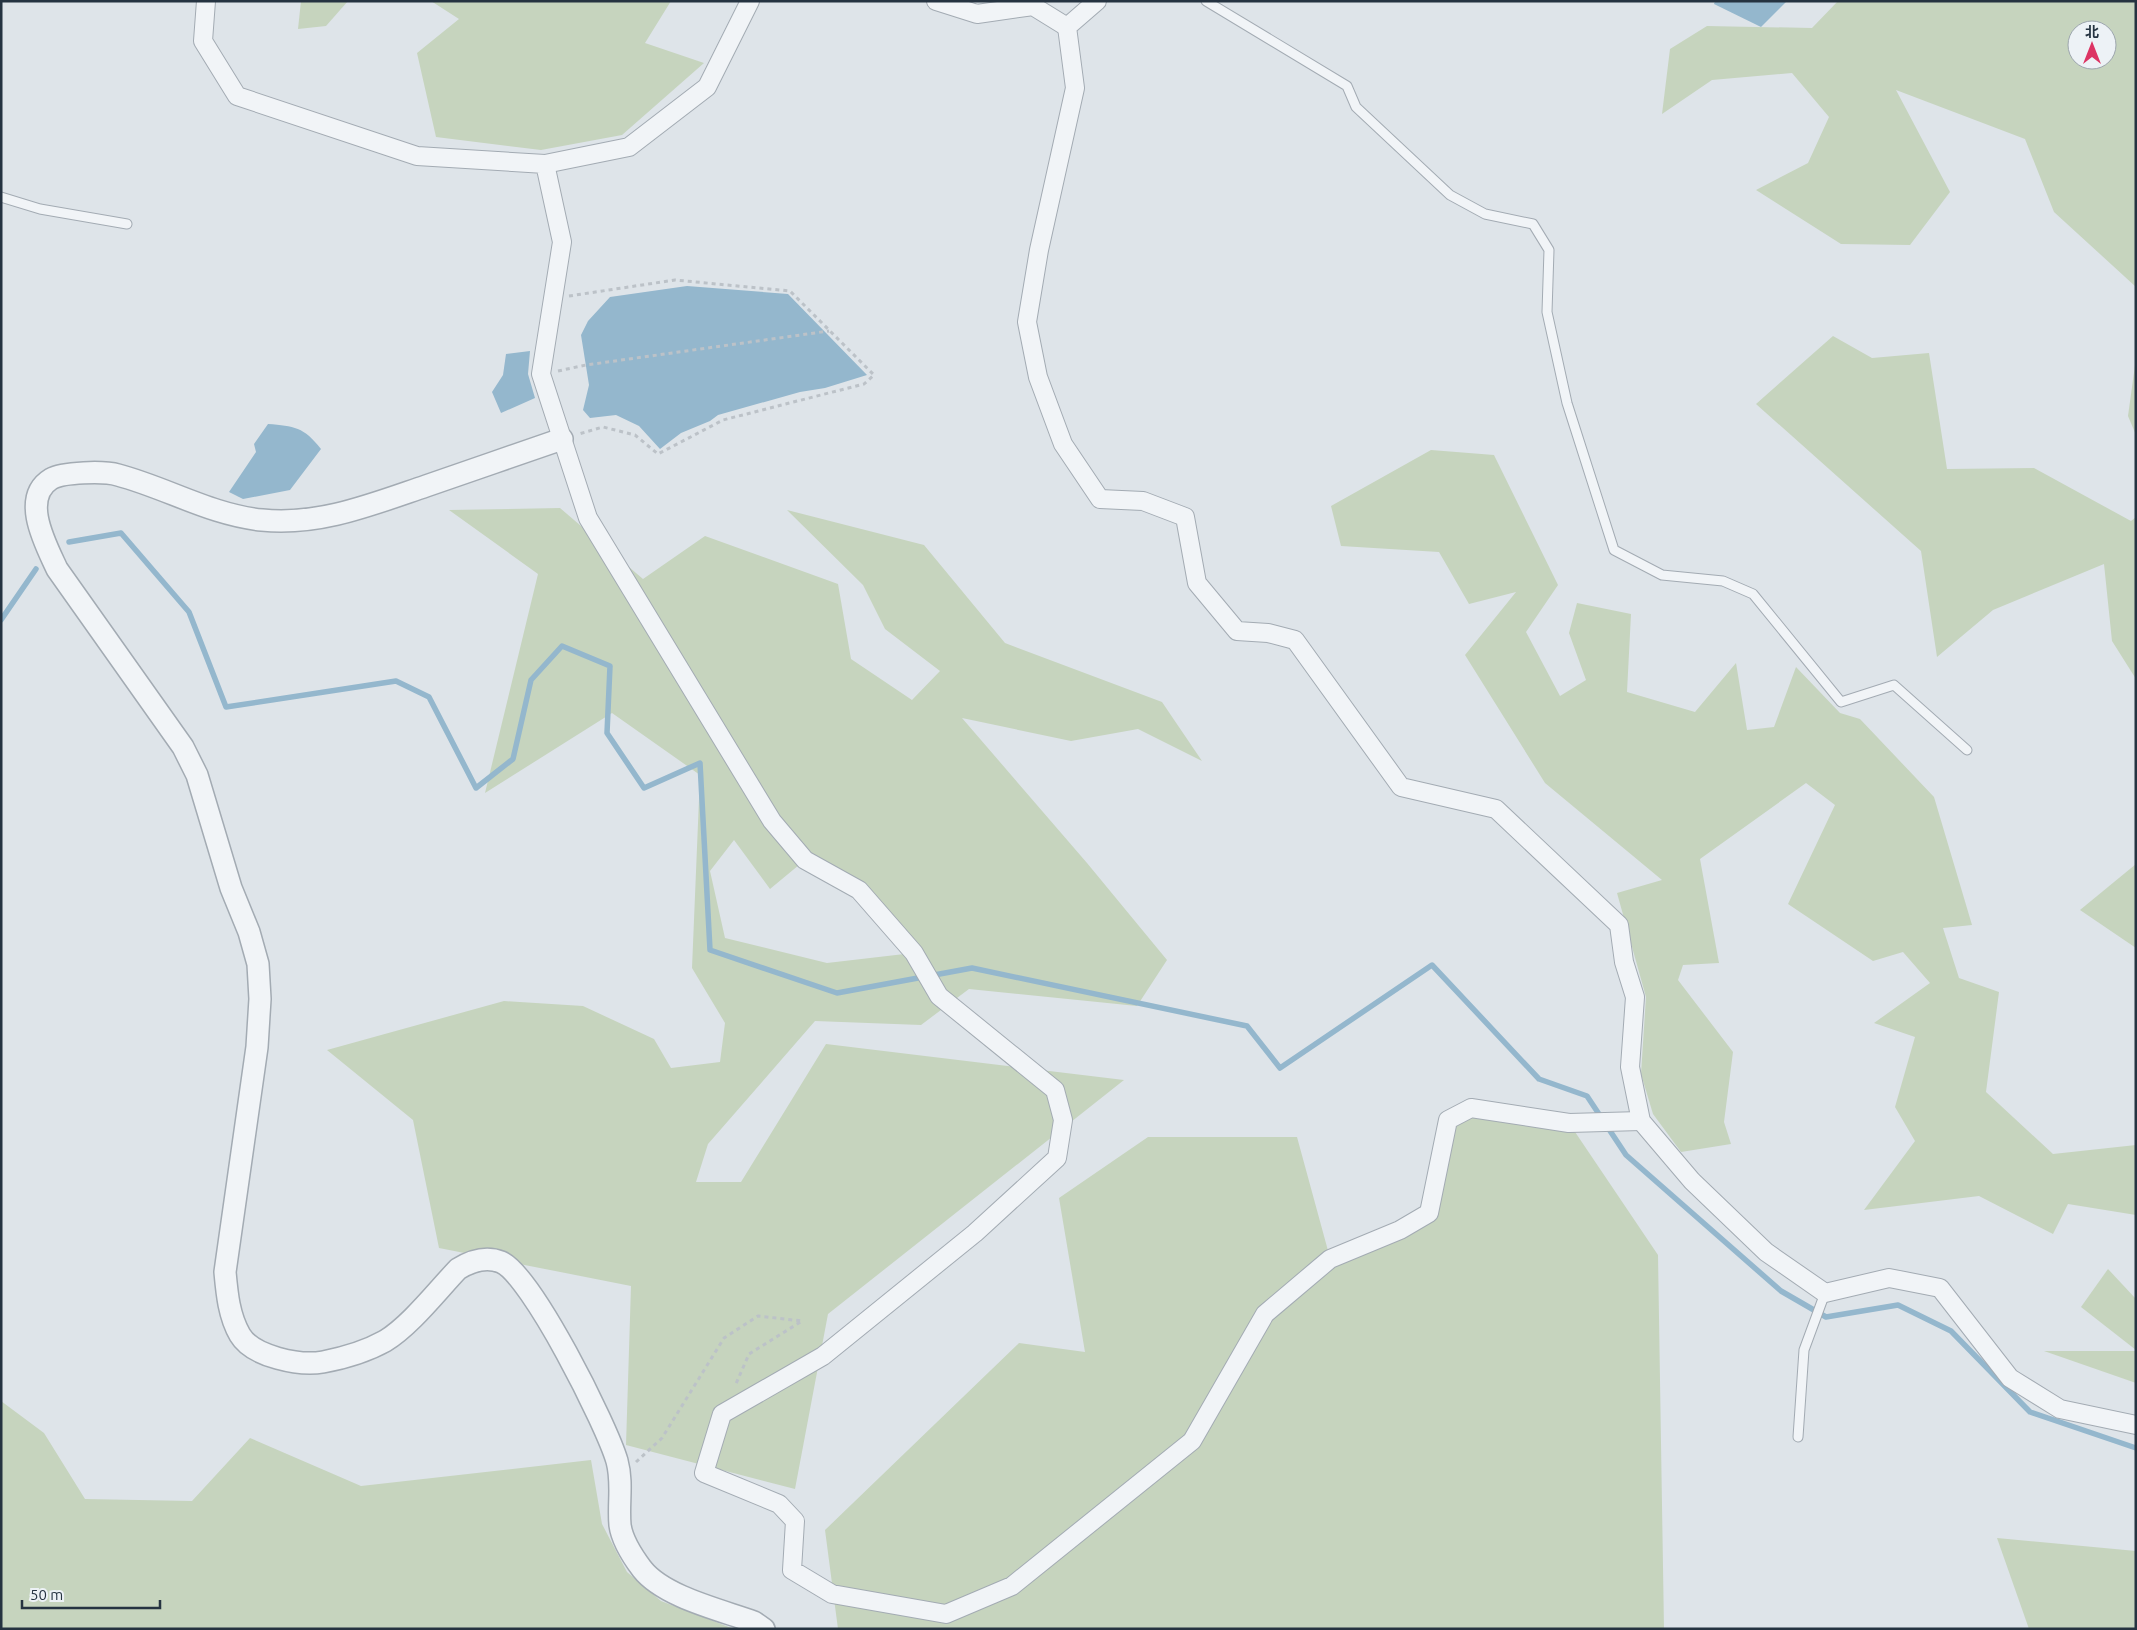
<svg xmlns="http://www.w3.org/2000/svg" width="2137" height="1630" font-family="Ubuntu,'Noto Sans SC',sans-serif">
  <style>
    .green { fill: #c6d4be; fill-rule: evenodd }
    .water { fill: #94b7cd }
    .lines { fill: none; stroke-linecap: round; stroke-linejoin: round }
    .stream { stroke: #94b7cd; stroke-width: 5.5 }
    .service-casing { stroke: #a3abb3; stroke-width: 11 }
    .minor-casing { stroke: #a3abb3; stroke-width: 20 }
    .tertiary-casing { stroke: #a3abb3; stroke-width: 24 }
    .path { stroke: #bcc2c8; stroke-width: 3; stroke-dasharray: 4 4; stroke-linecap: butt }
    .service { stroke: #f1f4f7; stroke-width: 9 }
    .minor { stroke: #f1f4f7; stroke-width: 18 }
    .tertiary { stroke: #f1f4f7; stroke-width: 21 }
  </style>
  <rect width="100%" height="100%" fill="#dee4e9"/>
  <g class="green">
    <path d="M301,1H348L326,26L298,29Z"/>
    <path d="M431,1H671L645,43L704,63L622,135L541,150L436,137L417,53L459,19Z"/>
    <path d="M1838,1H2136V287L2054,212L2025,139L1896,90L1950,192L1910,245L1841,244L1756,190L1808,163L1829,117L1792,73L1712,80L1662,114L1670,49L1707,26L1812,28ZM2077,30H2107V60H2077Z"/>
    <path d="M1833,336L1872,358L1929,353L1947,469L2034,468L2131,521L2136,517V679L2112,641L2104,564L1993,610L1937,657L1921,551L1756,404Z"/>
    <path d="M2136,358V435L2128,416Z"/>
    <path d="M1431,450L1494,455L1558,585L1526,632L1560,696L1586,680L1569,633L1577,603L1631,614L1627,692L1695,712L1736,663L1747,730L1774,727L1796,667L1840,713L1860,719L1934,797L1972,925L1943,928L1959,978L1999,992L1986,1092L2053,1154L2136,1145V1215L2068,1204L2053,1234L1979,1196L1864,1210L1915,1141L1895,1107L1915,1037L1874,1023L1930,983L1903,952L1873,961L1788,904L1835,805L1806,783L1700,859L1719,963L1683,965L1678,980L1733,1052L1724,1122L1731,1144L1681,1152L1653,1114L1641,1074L1646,997L1617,893L1662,880L1545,783L1465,655L1516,592L1469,604L1439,552L1341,546L1331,506Z"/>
    <path d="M560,508L643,579L705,536L838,584L851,659L912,700L940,671L885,629L863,585L787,510L924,545L1005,643L1162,702L1202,761L1138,729L1071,741L962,718L1087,863L1167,960L1137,1006L969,989L921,1025L815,1021L708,1144L696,1182H741L826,1044L1124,1080L828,1314L795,1489L626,1445L631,1286L439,1248L413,1120L327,1050L504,1001L583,1006L654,1039L671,1068L720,1062L725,1023L692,968L700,775L612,713L485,793L538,574L449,510ZM734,840L770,889L805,860L859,890L913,953L827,963L725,938L710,871Z"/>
    <path d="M2136,864V948L2080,910Z"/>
    <path d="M1471,1108L1569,1123L1658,1255L1664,1629H838L825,1530L1019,1343L1085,1352L1059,1198L1148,1137H1297L1330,1258L1429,1213L1448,1120Z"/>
    <path d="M2108,1269L2136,1299V1350L2081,1307Z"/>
    <path d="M2044,1351H2136V1383Z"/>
    <path d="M1,1401L44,1433L85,1499L192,1501L250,1438L361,1486L591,1460L602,1524L627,1572L661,1601L734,1629H1Z"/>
    <path d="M1997,1538L2136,1551V1629H2029Z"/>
  </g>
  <g class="water">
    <path d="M1715,1H1787L1761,27L1714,4Z"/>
    <path d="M687,286L788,294L867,375L825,388L800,392L718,415L710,421L681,433L660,449L639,426L616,415L590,418L583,410L589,385L581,335L588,321L610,297Z"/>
    <path d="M530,351L528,374L535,398L501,413L492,392L503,375L506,354Z"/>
    <path d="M268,424C294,426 304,427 321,449L290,490L243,499L229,492L256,452L254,444Z"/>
  </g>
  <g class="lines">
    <g class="stream">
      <path d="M69,542L121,533L189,612L226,707L396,681L429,697L476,788L513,759L531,680L562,646L610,666L607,733L644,788L700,763L710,950L837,993L972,968L1247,1026L1280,1068L1432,965L1539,1079L1587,1096L1626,1155L1781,1291L1826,1317L1898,1305L1951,1331L2030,1412L2136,1448"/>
      <path d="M1,620L36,569"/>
    </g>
    <defs>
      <g id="service">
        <path d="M1206,1L1347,86L1356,107L1450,195L1485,214L1533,224L1549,250L1547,312L1567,403L1614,550L1662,575L1723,581L1753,594L1841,702L1894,685L1967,750"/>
        <path d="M1,197L40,209L127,224"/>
        <path d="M1798,1437L1804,1350L1825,1293"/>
      </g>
      <g id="minor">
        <path d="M206,1L203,41L237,96L417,156L545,164L562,242L541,374L588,518L772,821L805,860L859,890L914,953L939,996L1055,1090L1063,1120L1057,1158L975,1233L823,1356L722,1414L704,1473L779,1504L795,1521L792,1570L832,1594L946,1614L1012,1586L1192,1441L1265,1314L1330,1259L1400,1230L1429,1213L1448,1120L1471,1108L1569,1123L1641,1121"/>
        <path d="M936,1L977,14L1033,6L1067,27"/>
        <path d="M1097,1L1067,27L1075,88L1039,250L1027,322L1038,377L1063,444L1100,499L1143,501L1185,517L1197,583L1237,631L1268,633L1295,640L1401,787L1496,809L1619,925L1624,962L1635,997L1630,1067L1641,1121L1692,1181L1766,1252L1825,1293L1889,1278L1940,1288L2010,1378L2060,1409L2136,1425"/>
        <path d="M545,164L629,147L707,87L750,1"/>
      </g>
      <path id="tertiary" d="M562,439C517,455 471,470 426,486C373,504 319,526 262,520C211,515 167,488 118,475C104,471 63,472 51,479C20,498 46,545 57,569L183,747L197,775L231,888L249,932L258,964L260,999L257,1047L225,1272C227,1294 229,1316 240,1335C253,1357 300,1366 323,1362C344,1358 367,1351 385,1341C410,1326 437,1291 458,1269C471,1261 486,1256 501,1262C531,1274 607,1426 617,1461C623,1483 618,1503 620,1525C622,1540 633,1557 642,1569C664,1597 721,1610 754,1622L764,1629"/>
    </defs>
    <use href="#service" class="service-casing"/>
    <use href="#minor" class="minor-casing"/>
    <use href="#tertiary" class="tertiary-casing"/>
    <g class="path">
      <path d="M569,296L675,280L790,291L874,375L864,384L723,420L658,454L635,435L603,427L579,434"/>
      <path d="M558,371L586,365L829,331"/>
      <path d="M636,1462L662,1438L724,1338L758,1316L802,1321L749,1354L735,1386"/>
    </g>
    <use href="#service" class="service"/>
    <use href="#minor" class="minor"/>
    <use href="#tertiary" class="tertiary"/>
  </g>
  <rect width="2137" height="1630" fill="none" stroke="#253341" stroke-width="5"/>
  <g transform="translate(2092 45)"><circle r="24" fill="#edf2f6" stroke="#9da6ae"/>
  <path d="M0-4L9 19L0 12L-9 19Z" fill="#dc3463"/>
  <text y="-8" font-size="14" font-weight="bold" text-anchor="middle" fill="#253341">北</text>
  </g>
  <path d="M22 1600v8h138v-8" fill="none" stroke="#253341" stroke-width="2.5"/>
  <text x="30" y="1600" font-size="15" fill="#253341" stroke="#edf2f6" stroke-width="4" paint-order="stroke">50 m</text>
</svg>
